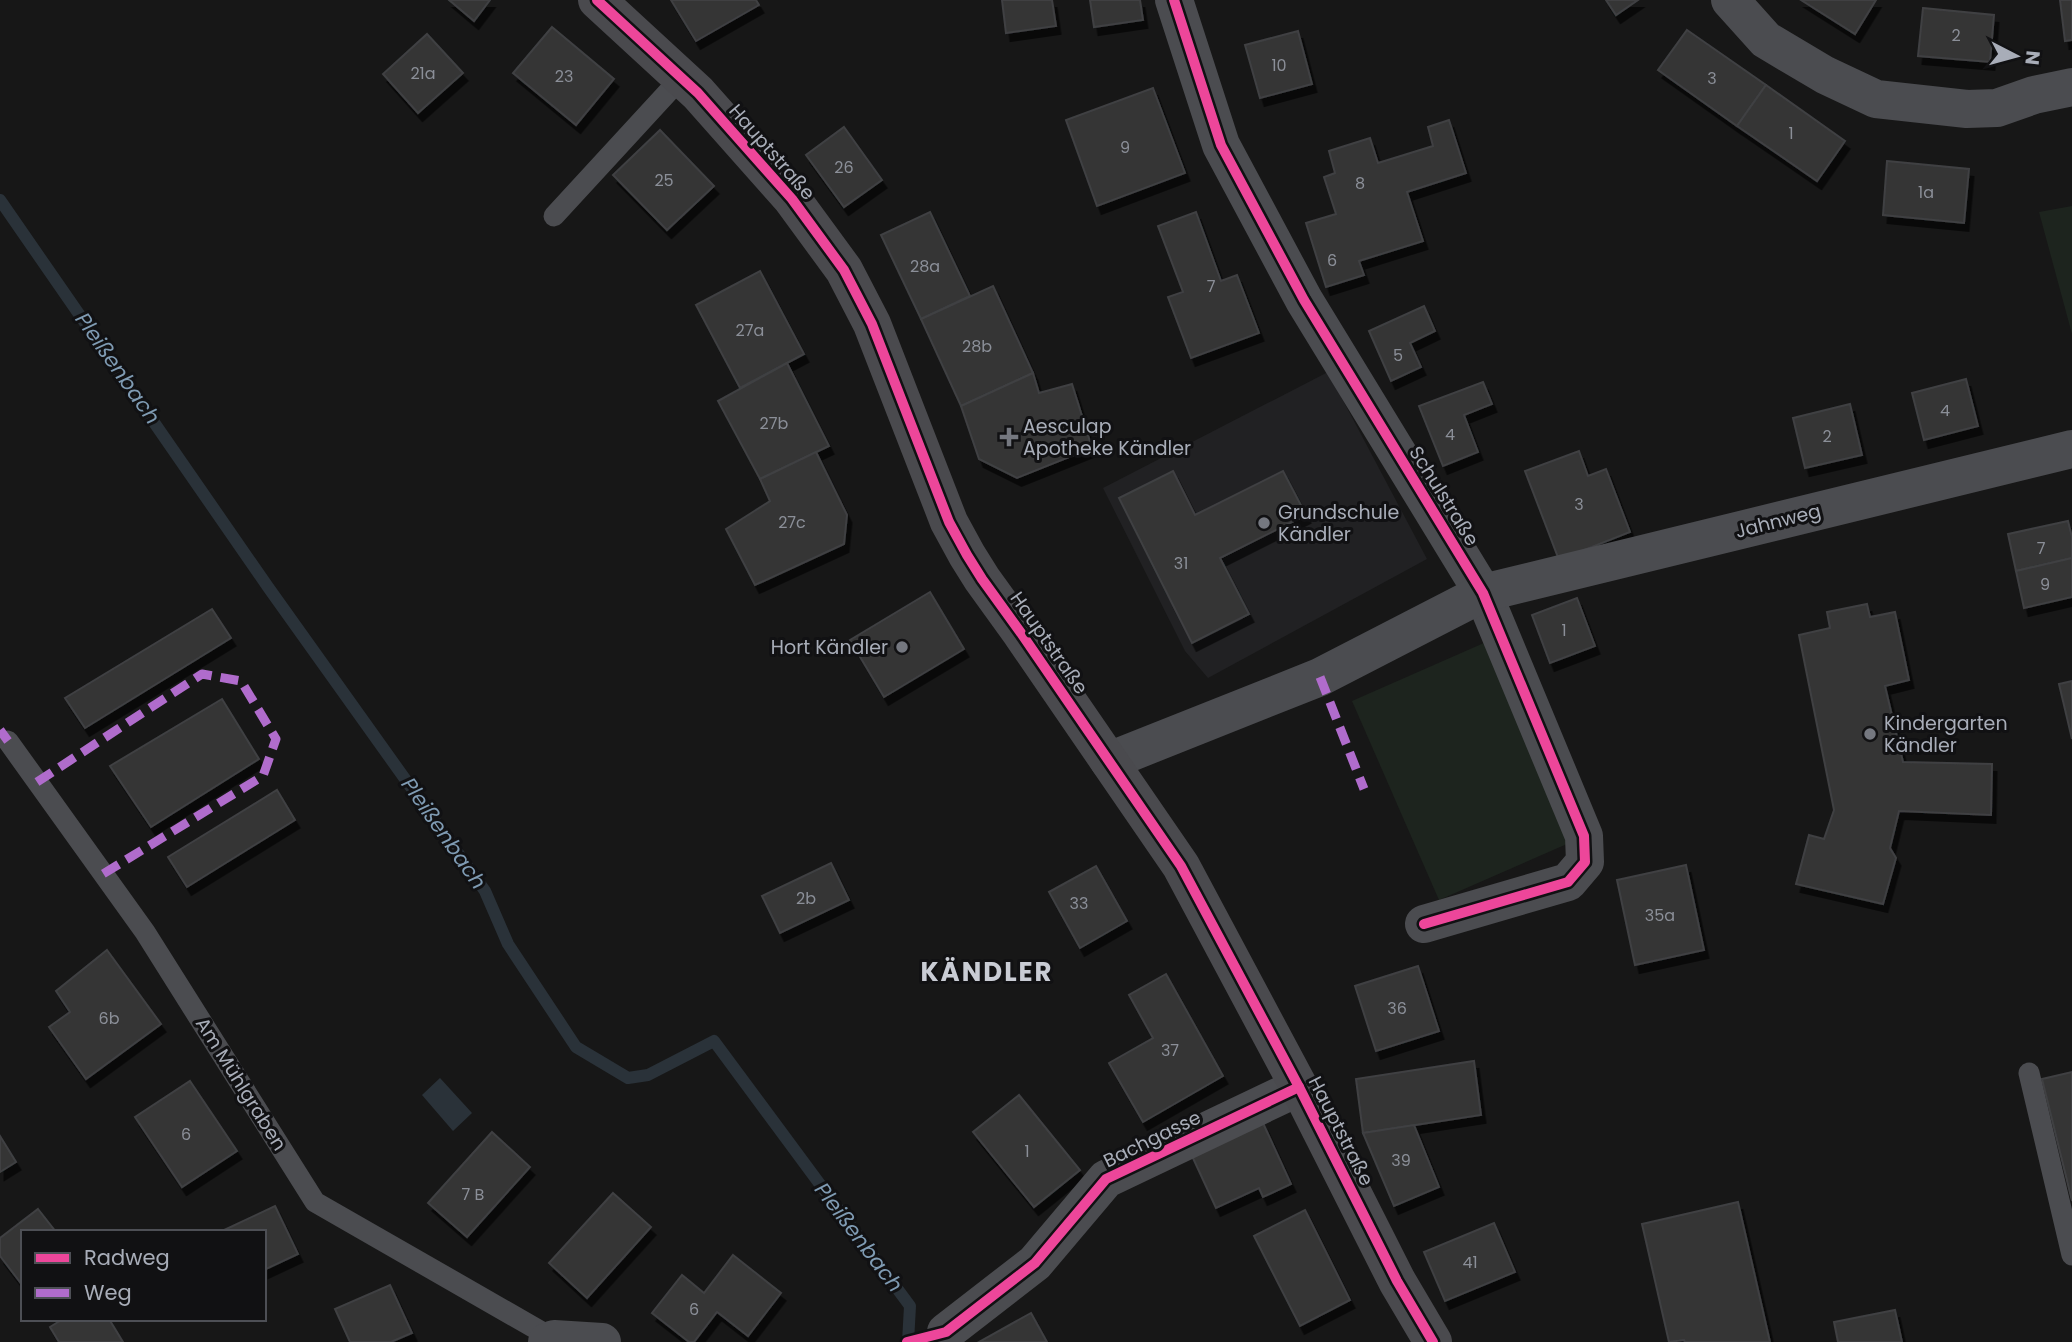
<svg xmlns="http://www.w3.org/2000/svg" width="2072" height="1342" font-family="Poppins,sans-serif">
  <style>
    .built { fill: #212123 }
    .green { fill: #1d241e }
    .water { fill: #2a3239 }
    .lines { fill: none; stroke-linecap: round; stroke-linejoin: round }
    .stream { stroke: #2a3239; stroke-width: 12 }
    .building { fill: #353536; stroke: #3f4043; stroke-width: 2; filter: url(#shadow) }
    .lane { stroke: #4b4c50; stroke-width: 21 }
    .street { stroke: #4b4c50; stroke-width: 38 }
    .secondary { stroke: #4a4a4e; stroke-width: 38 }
    .quiet { stroke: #b06ccc; stroke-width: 9; stroke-dasharray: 18 9; stroke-linecap: butt }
    .cycleway-casing { stroke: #111113; stroke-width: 15 }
    .cycleway { stroke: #ed469a; stroke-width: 10 }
    .poi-dot { fill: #757880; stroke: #111113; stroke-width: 2.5 }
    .labels { text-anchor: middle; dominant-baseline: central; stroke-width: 6; stroke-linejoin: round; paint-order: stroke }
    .number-label { font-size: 16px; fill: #8b8f98 }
    .street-label { font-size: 19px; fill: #a8adb8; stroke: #111113 }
    .poi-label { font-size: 19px; fill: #a8adb8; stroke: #111113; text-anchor: start }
    .water-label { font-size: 21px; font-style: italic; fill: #7f9bb3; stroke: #111113 }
    .district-label { font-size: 26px; font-weight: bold; letter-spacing: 2px; fill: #c9ccd4; stroke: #111113 }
  </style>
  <defs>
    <filter id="shadow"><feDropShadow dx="4.5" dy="8" stdDeviation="0" flood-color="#0009"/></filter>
  </defs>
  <rect width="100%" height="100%" fill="#171717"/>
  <path class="built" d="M1328,372L1427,559L1208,678L1185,651L1103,488Z"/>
  <g class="green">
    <path d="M2072,206V334L2039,212Z"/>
    <path d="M1493,639L1576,840L1439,900L1352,701Z"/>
  </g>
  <path class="water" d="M440,1078L472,1113L453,1131L422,1095Z"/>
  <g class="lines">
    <path class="stream" d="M0,200L268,587L485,891L508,944L576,1047L628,1078L648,1075L714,1041L910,1306L908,1342"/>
  </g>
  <g class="building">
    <path d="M449,0H490L474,21Z"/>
    <path d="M671,0H756L759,5L696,41Z"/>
    <path d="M1002,0H1052L1056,26L1006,33Z"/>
    <path d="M1090,0H1140L1143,20L1094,27Z"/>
    <path d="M1606,0H1638L1616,15Z"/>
    <path d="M1801,0H1876L1855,34Z"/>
    <path d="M2060,0H2072V40L2065,41Z"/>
    <path d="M1923,8L1994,15L1990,62L1918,56Z"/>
    <path d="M552,27L614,79L576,125L513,73Z"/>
    <path d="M1687,30L1766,85L1737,126L1658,70Z"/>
    <path d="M1298,31L1312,84L1260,98L1245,45Z"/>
    <path d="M427,34L463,73L418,113L383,74Z"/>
    <path d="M1766,85L1845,141L1817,181L1737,126Z"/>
    <path d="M1153,88L1185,173L1097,206L1066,120Z"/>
    <path d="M1449,120L1466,173L1407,192L1423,241L1359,261L1364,275L1326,287L1306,223L1336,214L1324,177L1335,173L1329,151L1370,138L1378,163L1433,146L1428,127Z"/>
    <path d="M844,127L882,180L844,207L806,155Z"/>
    <path d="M660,130L714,186L667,230L613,175Z"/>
    <path d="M1887,161L1969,169L1964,223L1883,215Z"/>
    <path d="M930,212L970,296L921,319L881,235Z"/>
    <path d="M1196,212L1221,281L1237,275L1259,333L1191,358L1168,297L1183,292L1158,226Z"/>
    <path d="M760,271L804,354L740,388L696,305Z"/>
    <path d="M993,286L1033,373L961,406L921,319Z"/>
    <path d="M1424,306L1435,331L1410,343L1421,367L1391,381L1369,331Z"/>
    <path d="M787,363L829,446L760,479L718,401Z"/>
    <path d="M1033,373L1039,393L1072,384L1092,448L1017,478L979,459L961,406Z"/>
    <path d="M1966,379L1978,426L1924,440L1912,393Z"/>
    <path d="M1483,382L1492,404L1464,415L1478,452L1443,466L1419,406Z"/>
    <path d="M1850,404L1862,455L1805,468L1793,418Z"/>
    <path d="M1579,451L1588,476L1606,469L1630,532L1559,560L1525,471Z"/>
    <path d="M816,452L847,515L844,544L755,585L726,529L770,501L760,479Z"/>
    <path d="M1173,471L1195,515L1283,471L1306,515L1220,558L1249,614L1192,643L1119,498Z"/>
    <path d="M2068,521L2072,537V558L2016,571L2008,534Z"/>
    <path d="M2072,558V597L2024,608L2016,571Z"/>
    <path d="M930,592L964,649L884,697L850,640Z"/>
    <path d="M1577,598L1595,646L1550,663L1532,615Z"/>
    <path d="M1867,604L1870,617L1895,612L1909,680L1885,686L1903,762L1992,764L1991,815L1899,811L1890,848L1896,858L1883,904L1796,884L1809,835L1824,839L1834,810L1799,635L1830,628L1827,612Z"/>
    <path d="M212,609L231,638L85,728L65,698Z"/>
    <path d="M2072,681V739L2059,684Z"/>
    <path d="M222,699L259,759L151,827L110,766Z"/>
    <path d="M277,790L295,820L187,887L168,857Z"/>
    <path d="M831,863L849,900L780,933L762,896Z"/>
    <path d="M1686,865L1704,950L1635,965L1617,880Z"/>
    <path d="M1096,866L1127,921L1080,948L1049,892Z"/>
    <path d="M107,950L161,1024L86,1079L49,1027L70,1012L56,991Z"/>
    <path d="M1418,966L1439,1031L1376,1051L1355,986Z"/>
    <path d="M1166,974L1223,1076L1143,1122L1109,1063L1153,1038L1129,995Z"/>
    <path d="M1474,1061L1481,1115L1363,1133L1356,1079Z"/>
    <path d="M2072,1072V1201L2042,1079Z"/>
    <path d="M190,1081L237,1151L182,1187L135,1117Z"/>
    <path d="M1019,1095L1080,1170L1034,1207L973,1132Z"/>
    <path d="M1263,1123L1291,1184L1263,1197L1259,1188L1216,1208L1192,1156Z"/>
    <path d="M1414,1125L1439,1187L1394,1206L1363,1133Z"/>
    <path d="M492,1132L530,1167L467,1237L428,1203Z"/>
    <path d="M0,1136L16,1162L0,1172Z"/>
    <path d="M613,1193L651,1227L587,1298L549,1263Z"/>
    <path d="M1738,1202L1770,1342H1685L1684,1340L1669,1342L1642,1224Z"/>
    <path d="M275,1206L298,1254L264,1270V1232H220Z"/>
    <path d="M38,1209L56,1232H23V1286L0,1256V1238Z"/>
    <path d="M1305,1210L1350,1300L1300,1326L1254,1236Z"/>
    <path d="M1494,1223L1515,1272L1445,1301L1424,1252Z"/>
    <path d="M733,1255L781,1293L748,1336L717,1312L694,1342H689L652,1313L682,1275L704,1293Z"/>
    <path d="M390,1285L412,1333L391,1342H350L335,1309Z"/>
    <path d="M1895,1310L1902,1342H1838L1834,1322Z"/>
    <path d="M1031,1313L1047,1342H979Z"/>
    <path d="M63,1319H109L123,1342H59L50,1327Z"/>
  </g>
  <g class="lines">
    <g class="lane">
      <path d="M554,216L681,78"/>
      <path d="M8,741L145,932L315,1202L554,1339"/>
      <path d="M2029,1073L2072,1255"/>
    </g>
    <g class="street">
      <path d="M1174,0L1221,145L1304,300L1483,593L1584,836L1585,862L1568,882L1424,924"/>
      <path d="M1730,0L1766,40L1825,75L1876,99L1967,109L1997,108L2034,95L2072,87"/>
      <path d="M1109,761L1320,677L1483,593L2072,449"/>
      <path d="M946,1332L1035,1263L1106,1179L1299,1087"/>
      <path d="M547,1342L554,1339L602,1342"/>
    </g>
    <path class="secondary" d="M597,0L698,93L792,199L844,270L872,324L949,522L967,555L982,579L1021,633L1181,866L1299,1087L1397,1281L1433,1342"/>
    <g class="quiet">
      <path d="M1320,677L1364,789"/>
      <path d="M0,730L8,741"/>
      <path d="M37,782L202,674L241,681L276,739L263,776L103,874"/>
    </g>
    <defs>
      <g id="cycleway">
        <path d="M597,0L698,93L792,199L844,270L872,324L949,522L967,555L982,579L1021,633L1181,866L1299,1087L1397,1281L1433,1342"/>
        <path d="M1174,0L1221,145L1304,300L1483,593L1584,836L1585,862L1568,882L1424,924"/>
        <path d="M907,1342L946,1332L1035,1263L1106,1179L1299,1087"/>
      </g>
    </defs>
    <use href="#cycleway" class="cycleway-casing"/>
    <use href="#cycleway" class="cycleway"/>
  </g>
  <g class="poi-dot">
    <path d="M1005.5 426.5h7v7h7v7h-7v7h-7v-7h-7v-7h7z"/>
    <circle cx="1264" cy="523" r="7"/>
    <circle cx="902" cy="647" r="7"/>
    <circle cx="1870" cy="734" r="7"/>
  </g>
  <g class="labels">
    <g class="number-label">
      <text x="1956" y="35">2</text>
      <text x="1279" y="65">10</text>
      <text x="423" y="73">21a</text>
      <text x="564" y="76">23</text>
      <text x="1712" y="78">3</text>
      <text x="1791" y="133">1</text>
      <text x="1125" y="147">9</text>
      <text x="844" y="167">26</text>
      <text x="664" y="180">25</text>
      <text x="1360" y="183">8</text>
      <text x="1926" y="192">1a</text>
      <text x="1332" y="260">6</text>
      <text x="925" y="266">28a</text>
      <text x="1211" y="286">7</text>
      <text x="750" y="330">27a</text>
      <text x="977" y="346">28b</text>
      <text x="1398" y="355">5</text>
      <text x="1945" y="410">4</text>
      <text x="774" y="423">27b</text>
      <text x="1450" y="434">4</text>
      <text x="1827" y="436">2</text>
      <text x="1579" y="504">3</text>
      <text x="792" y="522">27c</text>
      <text x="2041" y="548">7</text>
      <text x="1181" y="563">31</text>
      <text x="2045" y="584">9</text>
      <text x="1564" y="630">1</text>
      <text x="806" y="898">2b</text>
      <text x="1079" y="903">33</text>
      <text x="1660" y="915">35a</text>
      <text x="1397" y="1008">36</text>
      <text x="109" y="1018">6b</text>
      <text x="1170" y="1050">37</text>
      <text x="186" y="1134">6</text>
      <text x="1027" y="1151">1</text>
      <text x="1401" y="1160">39</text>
      <text x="473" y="1194">7 B</text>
      <text x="1470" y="1262">41</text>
      <text x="694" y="1309">6</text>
    </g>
    <g class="street-label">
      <text transform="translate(772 152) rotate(49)">Hauptstraße</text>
      <text transform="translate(1444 496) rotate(58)">Schulstraße</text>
      <text transform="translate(1778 521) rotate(-14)">Jahnweg</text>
      <text transform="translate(1049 643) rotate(55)">Hauptstraße</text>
      <text transform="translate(241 1084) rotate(58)">Am Mühlgraben</text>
      <text transform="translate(1341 1131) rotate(63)">Hauptstraße</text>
      <text transform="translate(1152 1139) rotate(-26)">Bachgasse</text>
    </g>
    <g class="poi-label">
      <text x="1023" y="426">Aesculap<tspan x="1023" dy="22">Apotheke Kändler</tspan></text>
      <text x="1278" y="512">Grundschule<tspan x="1278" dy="22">Kändler</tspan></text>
      <text x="888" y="647" text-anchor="end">Hort Kändler</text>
      <text x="1884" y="723">Kindergarten<tspan x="1884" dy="22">Kändler</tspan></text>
    </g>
    <g class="water-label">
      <text transform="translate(118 368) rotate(55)">Pleißenbach</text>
      <text transform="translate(444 833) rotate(55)">Pleißenbach</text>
      <text transform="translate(859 1237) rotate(53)">Pleißenbach</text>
    </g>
    <g class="district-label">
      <text x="987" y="972">KÄNDLER</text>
    </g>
  </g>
  <rect x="21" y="1230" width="245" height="91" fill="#111113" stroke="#4d4f55" stroke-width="2"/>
  <rect x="35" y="1253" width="35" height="10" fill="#ed469a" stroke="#4d4f55" stroke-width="2"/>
  <text x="84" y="1265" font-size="21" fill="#a8adb8">Radweg</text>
  <rect x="35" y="1288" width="35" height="10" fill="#b06ccc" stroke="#4d4f55" stroke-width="2"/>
  <text x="84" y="1300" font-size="21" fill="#a8adb8">Weg</text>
  <g transform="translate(2016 56) rotate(96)" stroke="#111113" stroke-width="5" paint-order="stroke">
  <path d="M0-5L12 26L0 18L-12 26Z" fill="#a8adb8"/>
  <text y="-10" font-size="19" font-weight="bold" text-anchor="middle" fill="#a8adb8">N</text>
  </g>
</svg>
